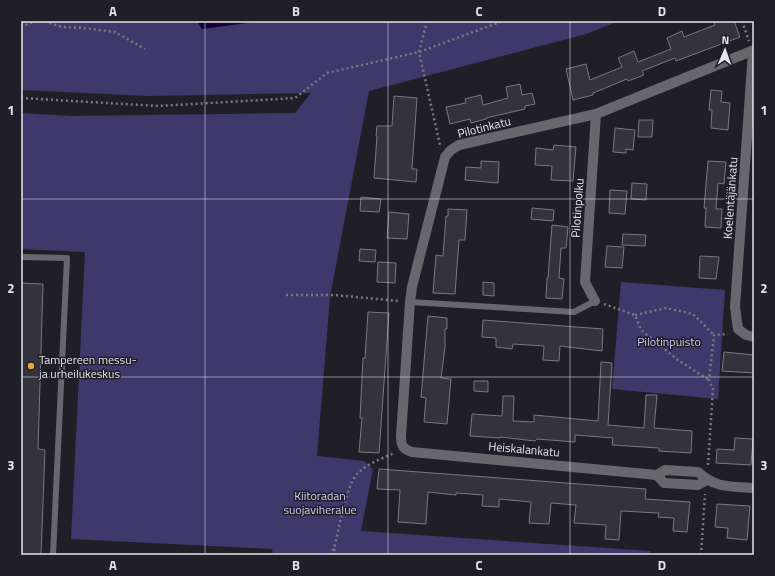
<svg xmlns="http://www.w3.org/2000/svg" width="775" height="576" font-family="'Titillium Web',sans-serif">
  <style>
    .green { fill: #3f386a }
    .water { fill: #120037 }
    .building { fill: #34333c; stroke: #787882 }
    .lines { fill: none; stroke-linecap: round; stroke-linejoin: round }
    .path { stroke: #7a7a81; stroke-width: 2.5; stroke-dasharray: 2 3; stroke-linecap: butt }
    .lane { stroke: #67676c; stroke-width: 6 }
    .street { stroke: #67676c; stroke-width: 10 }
    .grid { fill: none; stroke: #e4e4ea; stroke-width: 1; stroke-opacity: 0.55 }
    .poi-dot { fill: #e9ab38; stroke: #201f28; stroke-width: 1.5 }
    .labels { text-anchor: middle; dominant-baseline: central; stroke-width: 3; stroke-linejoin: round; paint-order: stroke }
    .street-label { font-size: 12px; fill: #e4e4ea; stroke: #201f28 }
    .park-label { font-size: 12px; fill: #cecbf7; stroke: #201f28 }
    .poi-label { font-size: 12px; fill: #e4e4ea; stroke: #201f28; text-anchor: start }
    .neatline { fill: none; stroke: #e4e4ea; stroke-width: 1.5 }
    .grid-label { font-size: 13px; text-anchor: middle; font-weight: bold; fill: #e4e4ea }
  </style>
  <rect width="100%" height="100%" fill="#201f28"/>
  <g class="green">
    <path d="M21,21H197L202,29L262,21H619L586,34L369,91L330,297L317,456L364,461L373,469L361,531L650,551V555H273L272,549L71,539L85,252L21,249V113L71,116L295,113L311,93L147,96L21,90Z"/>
    <path d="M621,282L725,290L718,399L612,389Z"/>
  </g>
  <path class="water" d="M197,21H262L202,29Z"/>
  <g class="building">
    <path d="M713,21H734L740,37L676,61L675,58L642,71L644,75L628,81L627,79L593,93V95L573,100L566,69L586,64L590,80L622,67L618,58L634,51L638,62L671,49L667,38L682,31L684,37L715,25Z"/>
    <path d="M520,84L522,95L532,93L535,104L525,106V109L486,118V119L471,123L470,119L450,124L446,107L466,103L465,99L481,95L483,105L508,98L506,87Z"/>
    <path d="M711,90L722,91L721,102L730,103L728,130L711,128L712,110H709Z"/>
    <path d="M394,96L417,98L412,169H417L416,182L374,178L377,136H376L377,126H392Z"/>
    <path d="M639,120H653L652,137H638Z"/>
    <path d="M615,128L635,130L633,150L626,149V153L613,152Z"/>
    <path d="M554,145L576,147L573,181L551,180L552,166L535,165L536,148L553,150Z"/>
    <path d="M481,161L499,162L498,183L465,180L466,167L481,168Z"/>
    <path d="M708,161L726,162L724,184L718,183L716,209H722L721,228L705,227L706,208H704Z"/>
    <path d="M632,183L647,184L646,200L631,199Z"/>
    <path d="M610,190L627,191L625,214L609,213Z"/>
    <path d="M361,197L381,199L379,212L360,211Z"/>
    <path d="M532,208L554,210L553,221L531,219Z"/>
    <path d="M448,209L467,210L465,240H459L455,294L433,293L436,255L443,256L446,216H448Z"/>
    <path d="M389,212L409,214L407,239L387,238Z"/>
    <path d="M552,225L568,227L566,248H561L559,278L564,279L562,299L546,298L547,278H548Z"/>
    <path d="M623,234L646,235L645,246L622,245Z"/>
    <path d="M607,246L624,247L622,268L605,267Z"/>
    <path d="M360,249L376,250L375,262L359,261Z"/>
    <path d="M700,256L719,257L716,279L699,278Z"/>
    <path d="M378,262L396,263L395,283L377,282Z"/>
    <path d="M483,282L494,283V296L483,295Z"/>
    <path d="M21,283L43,284L38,449L45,450L41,555H21Z"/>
    <path d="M368,312L389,313L379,453L359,452L362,418H360L363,358H365Z"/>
    <path d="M428,316L447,318V329H445V347L441,378L451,379L447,424L424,422L426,398L421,397Z"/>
    <path d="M483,320L603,329L602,351L560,346L559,361L543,360L544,346L513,344L512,349L496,347V338L482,337Z"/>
    <path d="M724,352L754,355V373L722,371Z"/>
    <path d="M601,362L612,363L608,425L644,428L646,395H657L654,428L692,431L691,453L659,451V448L612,445L613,438L575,435V442L537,439L535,441L500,437V438L470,436L472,414L502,416L503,396H514L513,421L534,422V415L598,421Z"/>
    <path d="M474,381H488V392L474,391Z"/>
    <path d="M735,438L753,439L751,465L716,463L717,449L734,450Z"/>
    <path d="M379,469L646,489L645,499L690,502L687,532L673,531L674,518L658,517L659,513L621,511L619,540L605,539L606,525L574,523L576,505L551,503L549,524L529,523L531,502L499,499V507L482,506L483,495L456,493V495L428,492L426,524L398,522L400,490L377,489Z"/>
    <path d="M717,504L750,506L747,540L727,538L728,528L715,527Z"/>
  </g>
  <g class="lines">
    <g class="path">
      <path d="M427,21L419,52L440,145"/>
      <path d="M742,21L749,41"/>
      <path d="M21,27L35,21L47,22L62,27L84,28L115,32L145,49"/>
      <path d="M21,98L158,106L295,98L327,73L419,52L503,21"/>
      <path d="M286,295H334L399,301"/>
      <path d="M604,304L635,315L641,330L678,360L709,380"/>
      <path d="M635,315L666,308L693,314L714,335"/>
      <path d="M708,465L713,389L709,380L714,335L728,334"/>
      <path d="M334,549L336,555"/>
      <path d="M330,555L334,548C339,531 346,486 357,474C367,464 382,458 395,453"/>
      <path d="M701,555L705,494"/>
    </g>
    <g class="lane">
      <path d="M21,257L67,258L53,555"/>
      <path d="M410,302L574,312L595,301"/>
    </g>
    <g class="street">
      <path d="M754,50L596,114L459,145L451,150L445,157L412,287L410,302L401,436C401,446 403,449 412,452L657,475L665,470L698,472C716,489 731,486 754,488"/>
      <path d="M753,51L735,307L738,329L746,335L754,337"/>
      <path d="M595,301L585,282L596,114"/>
      <path d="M657,475L664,483L698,485L707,480"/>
    </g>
  </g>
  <path class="grid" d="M205,21V555M388,21V555M570,21V555M21,199H754M21,377H754"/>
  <circle class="poi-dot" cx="31" cy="366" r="4"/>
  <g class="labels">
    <g class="street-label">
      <text transform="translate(484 127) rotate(-14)">Pilotinkatu</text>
      <text transform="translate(730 198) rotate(-86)">Koelentäjänkatu</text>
      <text transform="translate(577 208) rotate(-86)">Pilotinpolku</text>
      <text transform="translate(524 449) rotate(5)">Heiskalankatu</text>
    </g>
    <g class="park-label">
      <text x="669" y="341">Pilotinpuisto</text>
      <text x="320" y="495">Kiitoradan<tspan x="320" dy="14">suojaviheralue</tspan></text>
    </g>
    <g class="poi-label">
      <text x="39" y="359">Tampereen messu-<tspan x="39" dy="14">ja urheilukeskus</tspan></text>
    </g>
  </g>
  <rect width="775" height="576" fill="none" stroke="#201f28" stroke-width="44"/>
  <g transform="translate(725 50) rotate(2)" stroke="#201f28" stroke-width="3" paint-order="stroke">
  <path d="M0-3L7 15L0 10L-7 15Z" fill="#e4e4ea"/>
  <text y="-6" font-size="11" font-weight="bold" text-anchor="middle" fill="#e4e4ea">N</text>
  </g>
  <rect x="22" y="22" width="731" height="532" class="neatline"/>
  <g class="grid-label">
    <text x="113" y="16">A</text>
    <text x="296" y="16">B</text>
    <text x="479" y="16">C</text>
    <text x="662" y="16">D</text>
    <text x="11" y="115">1</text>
    <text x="764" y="115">1</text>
    <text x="11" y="293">2</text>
    <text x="764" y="293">2</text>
    <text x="11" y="470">3</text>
    <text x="764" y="470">3</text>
    <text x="113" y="570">A</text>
    <text x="296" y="570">B</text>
    <text x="479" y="570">C</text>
    <text x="662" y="570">D</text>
  </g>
</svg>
